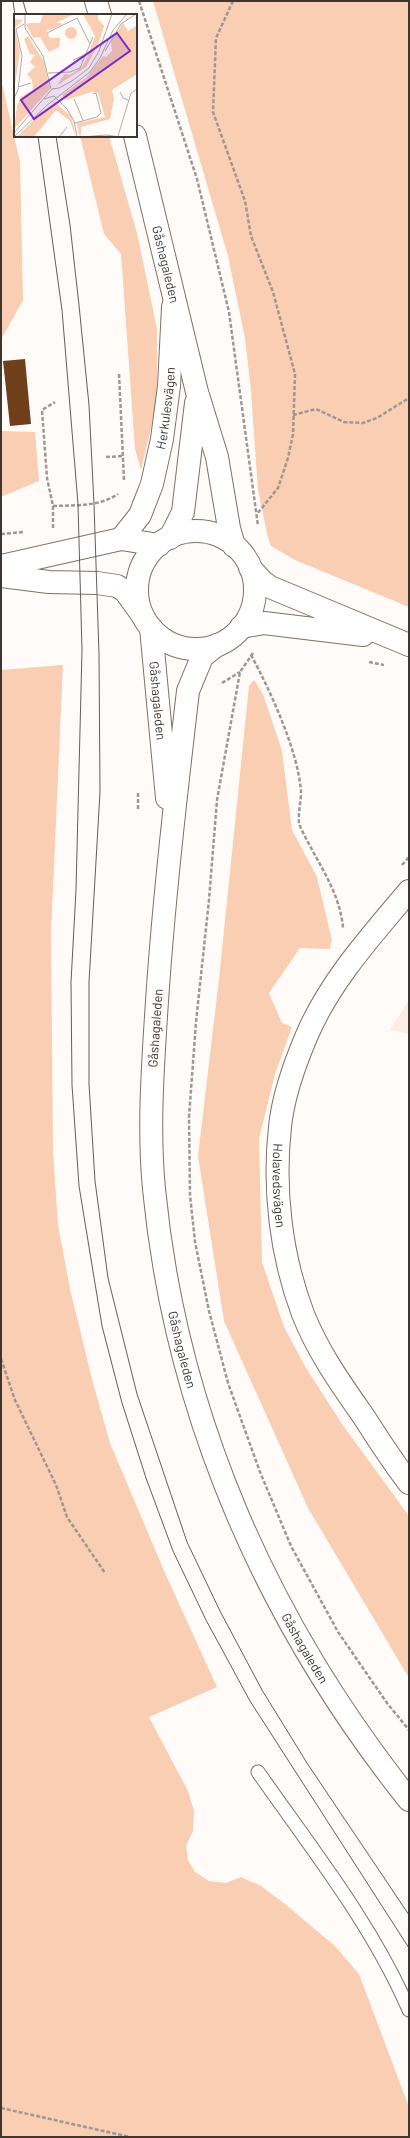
<svg xmlns="http://www.w3.org/2000/svg" width="410" height="2138" font-family="Barlow,sans-serif">
  <style>
    .built { fill: #fdece2 }
    .green { fill: #f9ceb3 }
    .building { fill: #6f3f1c }
    .lines { fill: none; stroke-linecap: round; stroke-linejoin: round }
    .service-casing { stroke: #817064; stroke-width: 15 }
    .minor-casing { stroke: #817064; stroke-width: 24 }
    .tertiary-casing { stroke: #817064; stroke-width: 24 }
    .secondary-casing { stroke: #817064; stroke-width: 24 }
    .path { stroke: #9e9894; stroke-width: 2.5; stroke-dasharray: 4 2; stroke-linecap: butt }
    .service { stroke: #fff; stroke-width: 13 }
    .minor { stroke: #fff; stroke-width: 22 }
    .tertiary { stroke: #fff; stroke-width: 22 }
    .secondary { stroke: #fff; stroke-width: 22 }
    .tram { stroke: #655e5a; stroke-width: 1 }
    .labels { text-anchor: middle; dominant-baseline: central; stroke-width: 4; stroke-linejoin: round; paint-order: stroke }
    .street-label { font-size: 13px; fill: #3e3631; stroke: #fffbf8 }
    .inset-road { fill: none; stroke: #b2aca8; stroke-width: 1 }
    .view { fill: #7b2cbf; fill-opacity: 0.15; stroke: #7b2cbf; stroke-width: 2 }
    .inset-edge { fill: none; stroke: #3e3631; stroke-width: 2 }
  </style>
  <rect width="100%" height="100%" fill="#fffbf8"/>
  <path class="built" d="M409,1000V1034L390,1030Z"/>
  <g class="green">
    <path d="M153,1H409V607L295,560L271,546L268,538L258,490L251,391L245,338L228,256Z"/>
    <path d="M1,79L20,162L23,300L1,340Z"/>
    <path d="M80,136H109L137,233L157,329V403L141,470L135,449L121,254L104,234Z"/>
    <path d="M1,431L35,432L39,481L1,497Z"/>
    <path d="M63,665L51,933L53,1152L58,1225L70,1289L93,1383L110,1443L165,1573L217,1687L149,1717L188,1791L194,1811L193,1831L186,1846L188,1860L195,1872L209,1881L226,1883L241,1877L261,1886L285,1904L335,1946L359,1974L409,2107V2137H1V670Z"/>
    <path d="M254,680L263,694L282,751L292,830L317,877L332,940L330,949L300,948L269,993L282,1023L292,1027L275,1074L259,1139L262,1262L284,1327L306,1368L342,1424L409,1516V1678L308,1508L224,1321L198,1156L219,979L249,686Z"/>
  </g>
  <path class="building" d="M25,359L31,424L10,426L3,361Z"/>
  <g class="lines">
    <defs>
      <path id="service" d="M258,1772C311,1848 372,1924 409,2010"/>
      <g id="minor">
        <path id="s1" d="M409,891C372,935 330,981 307,1035C295,1063 283,1096 280,1127C273,1189 281,1256 303,1314C318,1352 341,1384 364,1417C378,1439 393,1462 409,1483"/>
      </g>
      <g id="tertiary">
        <path d="M121,539L159,545"/>
        <path id="s2" d="M1,566L121,539L140,515L152,484L162,439L169,386L173,307"/>
        <path d="M250,568L262,581L270,587L409,645"/>
        <path d="M1,576L49,582L97,583L117,586L125,591L143,616"/>
        <path d="M241,627L264,623L363,635"/>
      </g>
      <g id="secondary">
        <path d="M96,1L100,15"/>
        <path id="s3" d="M135,136L197,392L217,457L229,528L234,546"/>
        <circle cx="196" cy="590" r="59"/>
        <path d="M170,538L183,512L196,403"/>
        <path id="s4" d="M151,628L167,798"/>
        <path id="s5" d="M217,645L202,657L188,691C176,794 164,897 157,1001C153,1064 148,1127 154,1189C176,1416 268,1623 409,1800"/>
      </g>
    </defs>
    <use href="#service" class="service-casing"/>
    <use href="#minor" class="minor-casing"/>
    <use href="#tertiary" class="tertiary-casing"/>
    <use href="#secondary" class="secondary-casing"/>
    <g class="path">
      <path d="M139,1L197,179L229,312L258,526"/>
      <path d="M233,1L216,38L213,112L245,201L251,236L273,292L295,374L293,434L288,458L278,488L257,514"/>
      <path d="M119,374L124,480"/>
      <path d="M293,415L316,409L344,422L363,423L377,418L409,398"/>
      <path d="M106,457L123,456"/>
      <path d="M53,506C75,505 99,507 118,494"/>
      <path d="M53,528V506L47,478L42,410L55,402"/>
      <path d="M1,534L24,532"/>
      <path d="M253,653L240,672L217,800L209,900L196,1022L189,1117L190,1195L195,1242L209,1311L228,1383L260,1472L291,1546L338,1632L387,1703L409,1730"/>
      <path d="M251,655C270,690 298,751 301,791C301,802 298,813 299,824C314,858 340,890 343,928"/>
      <path d="M369,662L384,665"/>
      <path d="M222,683L240,672"/>
      <path d="M138,793V810"/>
      <path d="M402,865L409,857"/>
      <path d="M1,1359L15,1400L56,1485L67,1517L105,1573"/>
      <path d="M1,2108L130,2137"/>
    </g>
    <use href="#service" class="service"/>
    <use href="#minor" class="minor"/>
    <use href="#tertiary" class="tertiary"/>
    <use href="#secondary" class="secondary"/>
    <g class="tram">
      <path d="M13,1L15,15"/>
      <path d="M23,1L27,15"/>
      <path d="M38,136L62,310L78,504L82,650L76,890L71,982L72,1085L79,1186L102,1326L122,1403L146,1478L173,1551L206,1620L250,1701L409,1948"/>
      <path d="M56,136L70,225L79,305L89,405L94,504L99,654L100,792L89,982V1084L95,1181L108,1278L137,1394L187,1542L220,1611L262,1690L307,1763L409,1915"/>
    </g>
  </g>
  <g class="labels">
    <g class="street-label">
      <text stroke="none"><textPath href="#s3" startOffset="132">Gåshagaleden</textPath></text>
      <text stroke="none"><textPath href="#s2" startOffset="264">Herkulesvägen</textPath></text>
      <text stroke="none"><textPath href="#s4" startOffset="73">Gåshagaleden</textPath></text>
      <text transform="translate(155 1028) rotate(-86)">Gåshagaleden</text>
      <text stroke="none"><textPath href="#s1" startOffset="332">Holavedsvägen</textPath></text>
      <text stroke="none"><textPath href="#s5" startOffset="719">Gåshagaleden</textPath></text>
      <text stroke="none"><textPath href="#s5" startOffset="1043">Gåshagaleden</textPath></text>
    </g>
  </g>
  <g transform="translate(14 14)">
    <rect width="123" height="123" fill="#fffbf8"/>
    <path d="M29,0H60L40,10L11,9H26ZM69,0H84V5L90,12L85,28L72,53L42,72L51,60L56,61L68,53L73,44L81,22ZM0,5L9,6L1,14L6,38L0,77ZM18,9H47L48,11L32,17L36,24H46L45,33L35,38L26,23L19,24L12,10ZM109,9L114,17L123,11V60L98,76L100,85L96,105L67,113V121H65L63,109L91,103L84,79L78,78L52,86L48,81L73,63L89,42L92,43L98,37L97,28ZM51 19a6 6 0 1 1 12 0a6 6 0 1 1-12 0ZM14,22L30,48L36,75L0,115L3,92L7,83L19,76L18,66L13,60L21,53L16,48L21,41L16,40L10,25ZM40,88L57,102L60,113L61,121L56,107L42,96L20,123H3L26,99L39,91Z" fill="#f9ceb3"/>
    <path class="inset-road" d="M11,0V14L29,42L37,75M33,19L63,4L76,30M91,37L107,10L122,0M59,46L73,40M34,59L56,58L66,54L79,23M4,73L17,69M106,78L109,84L114,86M0,84L4,76L8,42L2,15L10,10M30,85L40,82L53,95L60,107L63,123M60,85L69,106M61,109L83,103L87,99L82,79L79,80M0,119L38,75L45,74L58,67L75,54L85,37L98,0M104,122L117,79L123,75M0,123L32,92L76,58L86,44L99,16L113,0M45,123L53,113M69,123L92,121L106,123"/>
    <path class="view" d="M103,19L116,37L20,105L7,86Z"/>
    <rect width="123" height="123" class="inset-edge"/>
  </g>
  <rect width="410" height="2138" fill="none" stroke="#3e3631" stroke-width="4"/>
</svg>
